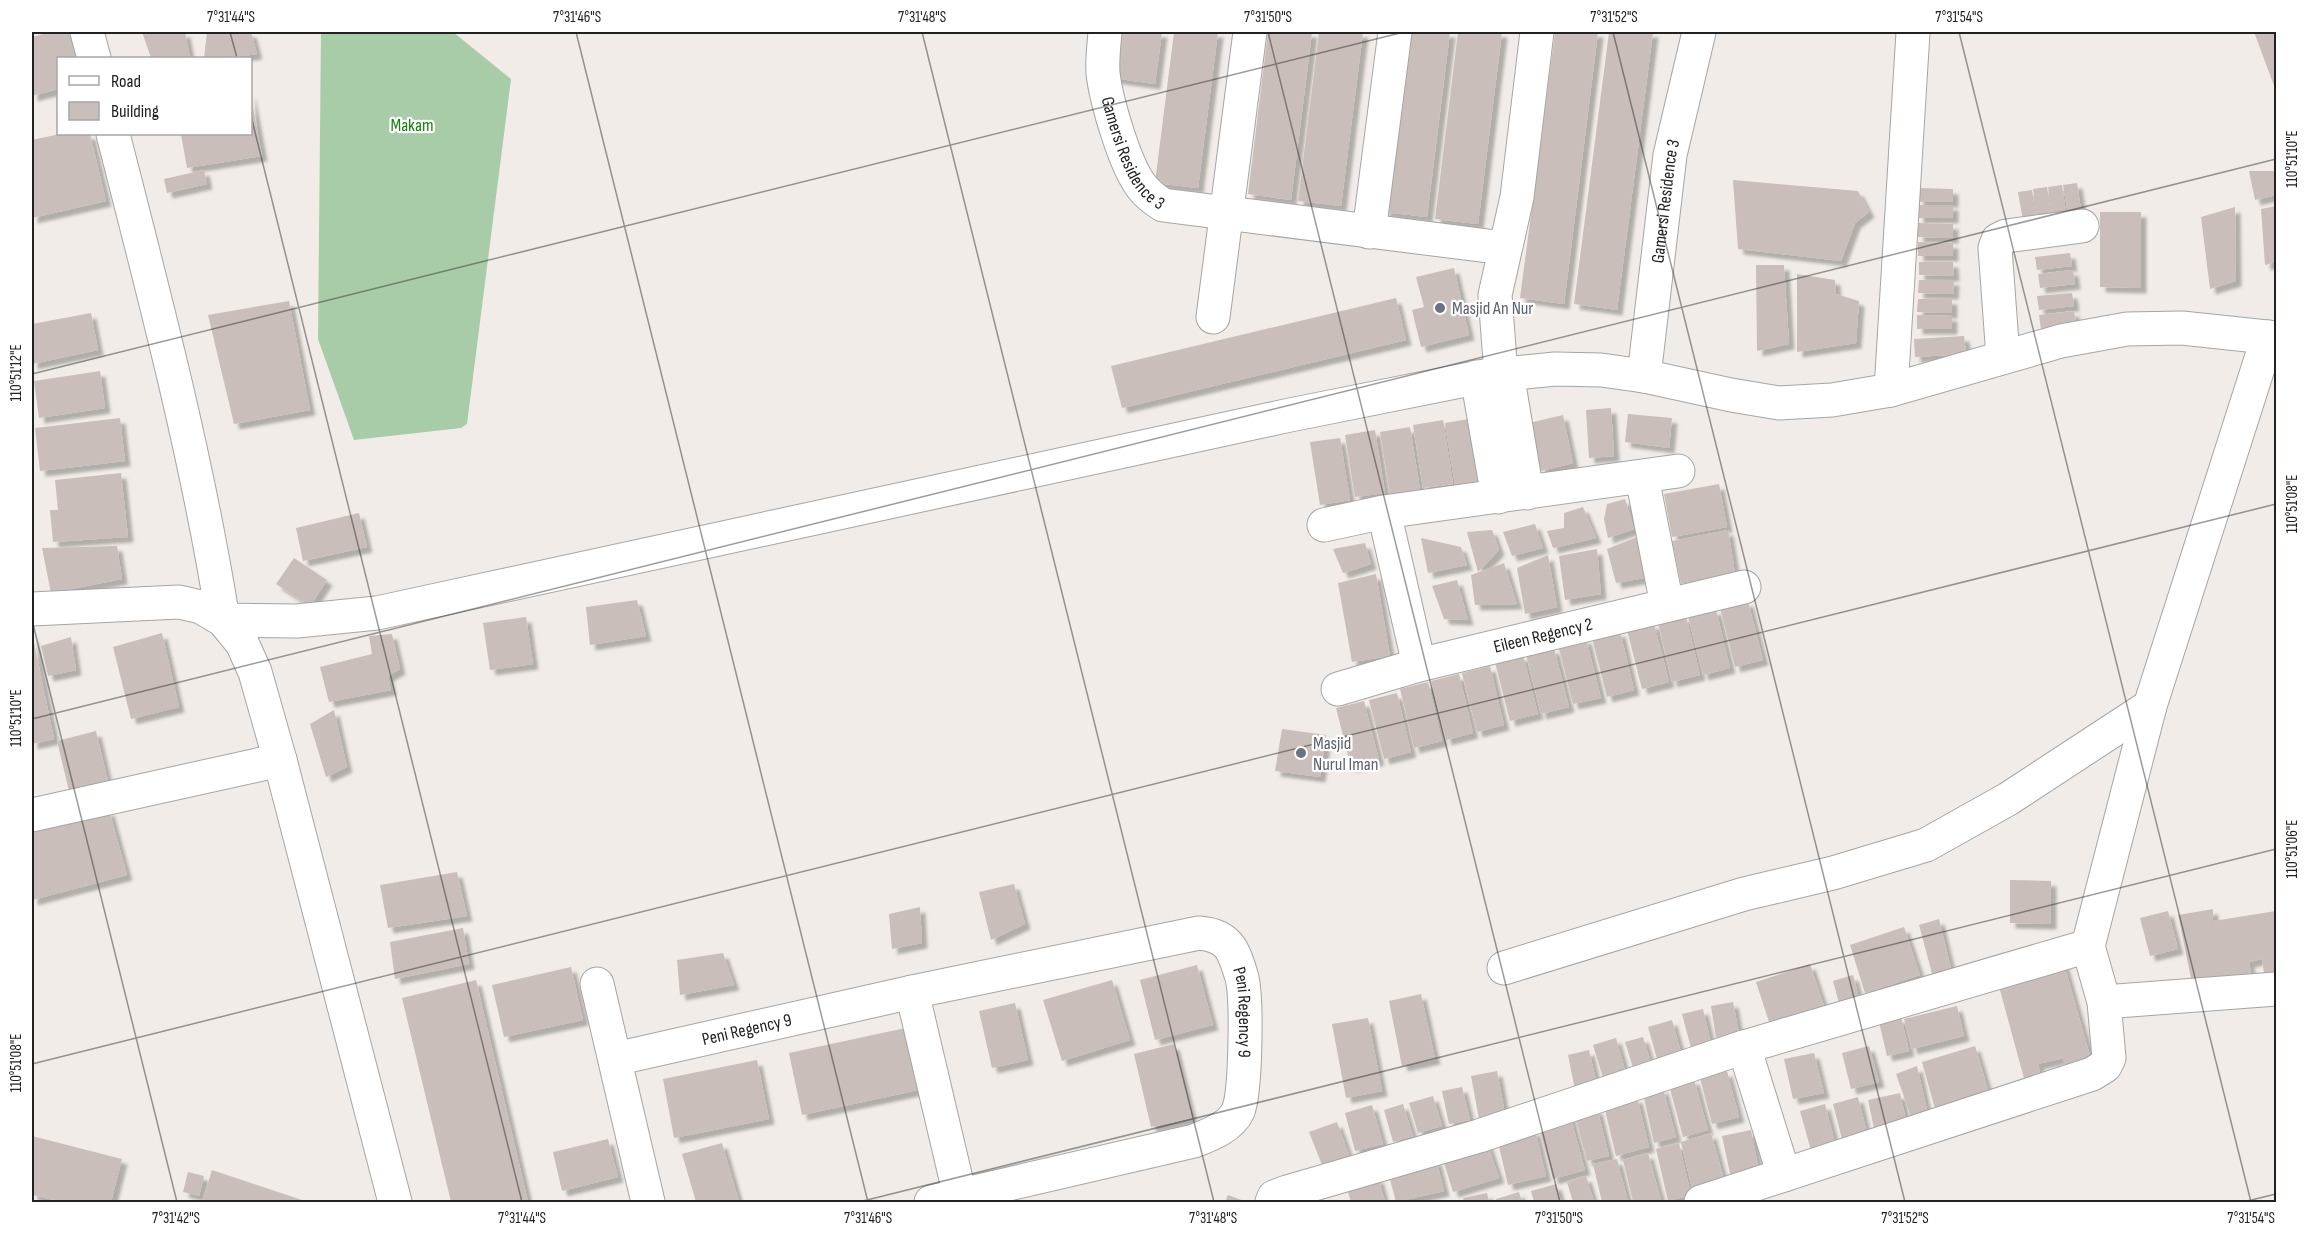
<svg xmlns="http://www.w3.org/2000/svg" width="2308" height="1234" font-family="'Sofia Sans Condensed',sans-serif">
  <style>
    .cemetery { fill: #a8cba8 }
    .building { fill: #c9beba; filter: url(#shadow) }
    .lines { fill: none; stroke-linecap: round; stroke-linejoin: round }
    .minor-casing { stroke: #a5a5a5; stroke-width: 35 }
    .minor { stroke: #fff; stroke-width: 33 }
    .ticks { fill: none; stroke: #212121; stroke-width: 1.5; stroke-opacity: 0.45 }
    .worship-dot { fill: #6b7280; stroke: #fff; stroke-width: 2 }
    .labels { text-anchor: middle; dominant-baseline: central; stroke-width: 4.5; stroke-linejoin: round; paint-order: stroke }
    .park-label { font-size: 18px; fill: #13840a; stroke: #fff }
    .street-label { font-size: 18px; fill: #212121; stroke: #fff }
    .worship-label { font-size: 18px; fill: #5b616d; stroke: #fff; text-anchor: start }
    .neatline { fill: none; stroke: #212121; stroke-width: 2 }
    .ticks-label { font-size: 15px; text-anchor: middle; fill: #212121 }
  </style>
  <defs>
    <filter id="shadow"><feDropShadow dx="5.5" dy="5.5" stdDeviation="1.5" flood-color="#0004"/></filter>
  </defs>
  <rect width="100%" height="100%" fill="#f1ece7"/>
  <path class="cemetery" d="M321,32H453L511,79L467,424L461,428L354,440L318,339Z"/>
  <g class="building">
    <path d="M51,32H73L80,58H58V89L32,96V37Z"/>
    <path d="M142,32H185L190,58H151Z"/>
    <path d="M207,32H251L257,54L229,58H204Z"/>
    <path d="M1118,32H1162L1155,84L1112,78Z"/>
    <path d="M1174,32H1218L1198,188L1155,183Z"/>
    <path d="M1268,32H1312L1291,200L1248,194Z"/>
    <path d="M1319,32H1363L1341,206L1298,201Z"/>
    <path d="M1407,32H1450L1427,217L1384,212Z"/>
    <path d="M1458,32H1502L1478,224L1435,219Z"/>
    <path d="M1555,32H1598L1564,304L1520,298Z"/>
    <path d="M1609,32H1653L1617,310L1574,304Z"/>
    <path d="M2254,32H2276V91Z"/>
    <path d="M250,91L262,156L187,168L181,134H250Z"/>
    <path d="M60,134H90L106,201L32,218V140Z"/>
    <path d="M204,170L207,184L167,193L164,179Z"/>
    <path d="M2249,171H2276V195L2255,200Z"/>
    <path d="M1733,180L1858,191L1869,212L1855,223L1841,261L1738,249Z"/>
    <path d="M2077,183L2082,217L2069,219L2063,185Z"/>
    <path d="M2062,185L2067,220L2053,222L2048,187Z"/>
    <path d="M2047,187L2052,222L2038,224L2033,189Z"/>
    <path d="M1918,188L1953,189V202H1918Z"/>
    <path d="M2032,190L2037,224L2024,227L2018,192Z"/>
    <rect x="1918" y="205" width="35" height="13"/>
    <path d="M2276,206V262L2265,265L2261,209Z"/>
    <path d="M2235,207L2236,281L2210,289L2201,217Z"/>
    <path d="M2100,212H2141V288L2100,287Z"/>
    <path d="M1918,223L1953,224V238L1918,237Z"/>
    <path d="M1918,242L1953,243V256H1918Z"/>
    <path d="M2070,253L2072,266L2037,270L2035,257Z"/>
    <path d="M1919,262H1953L1954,276L1919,275Z"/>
    <path d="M1756,265H1784L1789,344L1757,351Z"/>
    <path d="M1454,268L1469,335L1421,347L1412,310L1424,307L1416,277Z"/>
    <path d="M2073,270L2075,284L2040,288L2038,274Z"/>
    <path d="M1797,274L1835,280L1836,294L1859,301L1856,343L1797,352Z"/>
    <path d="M1919,280H1954L1953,294L1918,293Z"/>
    <path d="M2072,293L2074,306L2039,310L2037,296Z"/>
    <path d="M1396,298L1406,340L1122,408L1111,366Z"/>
    <path d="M1918,299H1952V313L1917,312Z"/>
    <path d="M289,301L310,410L234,424L208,315Z"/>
    <path d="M2074,311L2076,324L2041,329L2039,315Z"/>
    <path d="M91,313L98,350L32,364V324Z"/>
    <path d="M1917,315L1952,316V329H1917Z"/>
    <path d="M1964,336L1966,354L1915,357L1914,339Z"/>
    <path d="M100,371L105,408L39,418L34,381Z"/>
    <path d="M1611,408L1614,456L1589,458L1586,410Z"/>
    <path d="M1628,414L1672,418L1669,448L1625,442Z"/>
    <path d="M1563,415L1573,463L1541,471L1529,423Z"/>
    <path d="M120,418L125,461L40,471L35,428Z"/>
    <path d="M1475,418L1485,480L1455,485L1445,423Z"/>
    <path d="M1443,420L1453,484L1423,488L1413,425Z"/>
    <path d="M1410,427L1420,490L1390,495L1380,432Z"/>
    <path d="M1375,430L1385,493L1355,497L1345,435Z"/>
    <path d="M1340,438L1350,500L1320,505L1310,442Z"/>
    <path d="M121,473L128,537L53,542L50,510H58L55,480Z"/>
    <path d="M1719,484L1727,527L1672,537L1664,494Z"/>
    <path d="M1625,499L1634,529L1608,538L1604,519L1607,504Z"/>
    <path d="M1583,507L1596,538L1553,548L1547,531L1564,528V513Z"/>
    <path d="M359,513L367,547L303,561L296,528Z"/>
    <path d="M1535,524L1543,548L1512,556L1503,532Z"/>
    <path d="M1492,530L1499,550L1478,572L1467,532Z"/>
    <path d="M1728,530L1735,573L1681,584L1672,541Z"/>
    <path d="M1637,537L1650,577L1616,583L1607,549Z"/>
    <path d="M1421,538L1461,547L1467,565L1428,573Z"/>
    <path d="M1365,543L1371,564L1343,573L1333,549Z"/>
    <path d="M117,546L122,579L51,593L42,548Z"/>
    <path d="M1597,549L1601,594L1565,600L1559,556Z"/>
    <path d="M1548,555L1557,607L1525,614L1517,568Z"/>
    <path d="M294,558L327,580L310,606L276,584Z"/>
    <path d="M1504,563L1517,604L1475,605L1471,575Z"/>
    <path d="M1376,574L1390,656L1352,662L1338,583Z"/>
    <path d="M1457,580L1468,620L1444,619L1432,586Z"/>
    <path d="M637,600L646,636L590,645L586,607Z"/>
    <path d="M1748,601L1763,660L1735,667L1720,608Z"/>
    <path d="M1716,609L1730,668L1703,675L1688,616Z"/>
    <path d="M1686,616L1700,675L1672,682L1658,623Z"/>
    <path d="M526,617L533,664L490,670L483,623Z"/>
    <path d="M1654,623L1669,682L1642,689L1627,630Z"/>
    <path d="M1620,631L1634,690L1607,697L1592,638Z"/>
    <path d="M32,633L54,739L32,744Z"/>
    <path d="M162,633L179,707L131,719L113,647Z"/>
    <path d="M392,634L400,669L388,676L391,690L329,702L320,667L372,654L369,636Z"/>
    <path d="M71,637L76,670L48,676L41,646Z"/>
    <path d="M1586,638L1601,698L1573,704L1558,645Z"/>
    <path d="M1554,648L1569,707L1541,714L1526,654Z"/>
    <path d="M1523,655L1538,714L1510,721L1495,662Z"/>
    <path d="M1490,666L1504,725L1477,732L1462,673Z"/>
    <path d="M1459,674L1473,733L1446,740L1431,681Z"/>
    <path d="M1428,682L1442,741L1414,748L1400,689Z"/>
    <path d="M1397,693L1411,752L1384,759L1369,700Z"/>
    <path d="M1364,701L1379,760L1351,767L1336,708Z"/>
    <path d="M334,710L347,767L326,777L310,724Z"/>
    <path d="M1282,729L1326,735L1320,777L1275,771Z"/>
    <path d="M96,731L109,786L70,795L57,741Z"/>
    <path d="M109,810L127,875L32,900V831Z"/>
    <path d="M457,872L467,916L388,928L380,885Z"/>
    <path d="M2010,880L2051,881V924L2010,923Z"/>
    <path d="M1014,884L1025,924L991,940L979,892Z"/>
    <path d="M920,907L922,943L892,949L889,914Z"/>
    <path d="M2213,909V921L2276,911V978L2265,980L2262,959L2249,962L2251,973L2193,988L2178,915Z"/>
    <path d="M2168,911L2178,949L2150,956L2140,918Z"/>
    <path d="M1939,919L1952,973L1933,977L1919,925Z"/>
    <path d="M1904,927L1920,975L1865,993L1850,945Z"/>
    <path d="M463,928L469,964L395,979L390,942Z"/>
    <path d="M723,953L734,985L680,995L677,960Z"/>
    <path d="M2063,961L2092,1063L2066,1070L2063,1058L2038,1064L2041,1077L2025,1082L1997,979Z"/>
    <path d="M1810,964L1825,1009L1771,1028L1756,982Z"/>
    <path d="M1197,965L1213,1025L1155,1040L1140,980Z"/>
    <path d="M571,967L583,1020L504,1037L492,985Z"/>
    <path d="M1853,975L1859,998L1839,1003L1833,981Z"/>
    <path d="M476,980L528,1202H451L402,998Z"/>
    <path d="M1112,980L1130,1040L1062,1061L1043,1000Z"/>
    <path d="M1421,994L1435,1059L1402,1066L1389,1001Z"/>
    <path d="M1733,1002L1739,1034L1716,1038L1711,1006Z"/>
    <path d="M1015,1003L1028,1060L992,1068L979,1011Z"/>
    <path d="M1957,1006L1964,1036L1912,1049L1904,1019Z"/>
    <path d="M1703,1009L1711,1043L1691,1048L1682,1014Z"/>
    <path d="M1901,1017L1909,1051L1887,1056L1879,1022Z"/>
    <path d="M1368,1018L1382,1091L1346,1098L1332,1024Z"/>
    <path d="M1672,1020L1683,1060L1659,1066L1648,1027Z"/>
    <path d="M910,1027L923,1089L802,1115L789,1053Z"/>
    <path d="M1643,1037L1652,1066L1634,1071L1625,1042Z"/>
    <path d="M1616,1038L1626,1074L1604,1081L1593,1045Z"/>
    <path d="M1174,1044L1192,1118L1151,1127L1134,1054Z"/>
    <path d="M1869,1046L1879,1082L1851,1089L1842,1053Z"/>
    <path d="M1975,1046L1991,1100L1937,1116L1922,1062Z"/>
    <path d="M1589,1050L1597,1085L1575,1090L1568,1055Z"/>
    <path d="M1814,1053L1824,1093L1793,1099L1784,1059Z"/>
    <path d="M757,1060L769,1119L674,1138L663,1079Z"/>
    <path d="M1917,1066L1929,1119L1913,1123L1896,1074Z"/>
    <path d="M1497,1071L1505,1114L1479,1119L1471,1076Z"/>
    <path d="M1727,1071L1739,1117L1712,1124L1700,1078Z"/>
    <path d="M1694,1079L1708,1130L1683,1137L1669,1085Z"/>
    <path d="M1462,1087L1470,1120L1449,1124L1442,1091Z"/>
    <path d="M1663,1088L1676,1137L1654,1143L1643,1094Z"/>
    <path d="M1900,1093L1907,1125L1875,1133L1868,1100Z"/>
    <path d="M1433,1096L1442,1126L1418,1133L1409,1103Z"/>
    <path d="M1637,1097L1649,1147L1616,1156L1604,1106Z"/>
    <path d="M1858,1097L1868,1137L1843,1143L1833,1104Z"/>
    <path d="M1403,1104L1413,1136L1393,1142L1384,1110Z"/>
    <path d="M1825,1104L1836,1147L1812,1154L1800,1111Z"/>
    <path d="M1372,1105L1383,1144L1355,1151L1345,1113Z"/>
    <path d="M1597,1108L1609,1156L1587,1161L1574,1113Z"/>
    <path d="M1570,1115L1585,1170L1553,1179L1538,1124Z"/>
    <path d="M1337,1122L1349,1155L1322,1165L1309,1132Z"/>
    <path d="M1535,1130L1546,1176L1508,1185L1497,1138Z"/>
    <path d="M1751,1130L1759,1172L1731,1178L1722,1136Z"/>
    <path d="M1711,1133L1725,1183L1693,1192L1681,1142Z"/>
    <path d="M32,1136L122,1159L111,1202H63L32,1195Z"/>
    <path d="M608,1139L618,1177L562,1191L553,1152Z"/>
    <path d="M1487,1142L1499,1178L1453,1192L1442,1156Z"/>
    <path d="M722,1143L739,1202H696L682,1154Z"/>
    <path d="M1679,1143L1691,1195L1668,1201L1656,1149Z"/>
    <path d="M1648,1153L1661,1200L1633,1202L1623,1160Z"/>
    <path d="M1436,1159L1444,1191L1396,1202L1388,1172Z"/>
    <path d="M1617,1159L1628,1202H1602L1593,1164Z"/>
    <path d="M212,1170L308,1202H202Z"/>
    <path d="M188,1172L204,1176L199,1196L183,1192Z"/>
    <path d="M1586,1176L1594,1202H1573L1567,1182Z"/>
    <path d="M1378,1177L1385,1202H1351L1346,1185Z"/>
    <path d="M1556,1184L1561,1202H1534L1531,1191Z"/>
    <path d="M1519,1192L1522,1202H1496V1199Z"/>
    <path d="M1487,1193L1489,1202H1464L1463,1198Z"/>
    <path d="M1228,1195L1247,1202H1225Z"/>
  </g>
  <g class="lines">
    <defs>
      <g id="minor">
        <path d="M87,32L94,58"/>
        <path id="s1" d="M1105,32C1104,45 1102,59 1103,73C1106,100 1125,166 1142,187C1148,195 1155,200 1163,205L1504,248"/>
        <path d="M113,134C154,295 197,456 223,620L297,621L377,613L1290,415L1485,376L1555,369L1601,370L1644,376L1731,395L1779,403L1832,400L1891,390L2061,341L2127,329L2182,328L2276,338"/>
        <path d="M1369,232L1395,32"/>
        <path d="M1213,317L1250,32"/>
        <path d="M2003,357L1995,248L1998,240L2006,236L2082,226"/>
        <path d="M1507,373L1527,493"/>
        <path d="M1501,374L1495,295L1517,197L1537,32"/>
        <path id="s2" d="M1644,376L1670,155L1699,32"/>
        <path d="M1477,377L1498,497"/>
        <path d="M1891,390L1913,32"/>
        <path d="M1642,477L1667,605"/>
        <path d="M1384,512L1419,665"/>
        <path d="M1324,525L1384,512L1678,471"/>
        <path d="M32,609L179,602L201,607L223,620L242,643L255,672L280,760L395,1202"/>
        <path id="s3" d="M1338,689L1419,665L1744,587"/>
        <path d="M32,815L280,760"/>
        <path d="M1504,968L1744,894L1833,873L1926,845L2008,799L2150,706"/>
        <path d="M597,984L648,1202"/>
        <path d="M912,992L960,1196"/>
        <path d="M2104,1002L2276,989"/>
        <path d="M1744,1047L1784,1175"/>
        <path id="s4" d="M615,1059L912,992L1199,933C1210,934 1220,936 1228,945C1235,953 1239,968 1242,978C1247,999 1246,1092 1238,1111C1231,1127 1209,1135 1194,1141L931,1202"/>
        <path d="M1272,1202L1274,1197L1287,1192L1479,1136L1744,1047L2088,946"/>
        <path d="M1701,1202L2092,1074L2105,1066L2109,1058L2104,1002L2088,946L2150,706L2268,337"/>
      </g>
    </defs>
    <use href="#minor" class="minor-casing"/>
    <use href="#minor" class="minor"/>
  </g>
  <path class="ticks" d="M230,32L237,58M576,32L868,1202M922,32L1214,1202M1268,32L1560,1202M1613,32L1905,1202M1959,32L2251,1202M250,112L522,1202M32,374L1404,32M32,620L177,1202M32,719L2276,159M32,1064L2276,504M859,1202L2276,849M2243,1202L2276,1194"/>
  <g class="worship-dot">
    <circle cx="1440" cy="308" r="6"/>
    <circle cx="1301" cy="753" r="6"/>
  </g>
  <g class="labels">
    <g class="park-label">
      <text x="412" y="125">Makam</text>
    </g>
    <g class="street-label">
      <text stroke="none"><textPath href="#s1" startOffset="128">Gamersi Residence 3</textPath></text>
      <text stroke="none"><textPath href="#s2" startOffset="176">Gamersi Residence 3</textPath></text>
      <text stroke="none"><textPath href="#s3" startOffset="212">Eileen Regency 2</textPath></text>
      <text stroke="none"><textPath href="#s4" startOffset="700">Peni Regency 9</textPath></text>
      <text stroke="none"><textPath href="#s4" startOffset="135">Peni Regency 9</textPath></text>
    </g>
    <g class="worship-label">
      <text x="1452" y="308">Masjid An Nur</text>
      <text x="1313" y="743">Masjid<tspan x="1313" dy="21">Nurul Iman</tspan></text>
    </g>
  </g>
  <rect width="2308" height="1234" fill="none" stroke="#ffffff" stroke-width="66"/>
  <rect x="57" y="57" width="195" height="78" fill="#ffffff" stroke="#a6a6a6" stroke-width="1.5"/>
  <rect x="69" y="76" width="30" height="9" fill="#ffffff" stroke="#a6a6a6" stroke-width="1.5"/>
  <text x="111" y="87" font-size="18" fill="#212121">Road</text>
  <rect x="69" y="102" width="30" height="18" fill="#c9beba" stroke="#a6a6a6" stroke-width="1.5"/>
  <text x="111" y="117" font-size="18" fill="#212121">Building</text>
  <rect x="33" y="33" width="2242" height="1168" class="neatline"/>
  <g class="ticks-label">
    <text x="231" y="22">7°31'44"S</text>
    <text x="577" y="22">7°31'46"S</text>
    <text x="922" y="22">7°31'48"S</text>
    <text x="1268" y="22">7°31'50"S</text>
    <text x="1614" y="22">7°31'52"S</text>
    <text x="1959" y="22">7°31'54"S</text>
    <text transform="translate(2292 159) rotate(-90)" y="5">110°51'10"E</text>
    <text transform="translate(16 373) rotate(-90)" y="5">110°51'12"E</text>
    <text transform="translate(2292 504) rotate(-90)" y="5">110°51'08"E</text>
    <text transform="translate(16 718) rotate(-90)" y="5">110°51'10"E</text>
    <text transform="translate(2292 849) rotate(-90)" y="5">110°51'06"E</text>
    <text transform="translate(16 1063) rotate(-90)" y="5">110°51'08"E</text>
    <text x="176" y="1223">7°31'42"S</text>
    <text x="522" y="1223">7°31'44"S</text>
    <text x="868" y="1223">7°31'46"S</text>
    <text x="1213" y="1223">7°31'48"S</text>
    <text x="1559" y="1223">7°31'50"S</text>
    <text x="1905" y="1223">7°31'52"S</text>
    <text x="2251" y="1223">7°31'54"S</text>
  </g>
</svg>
